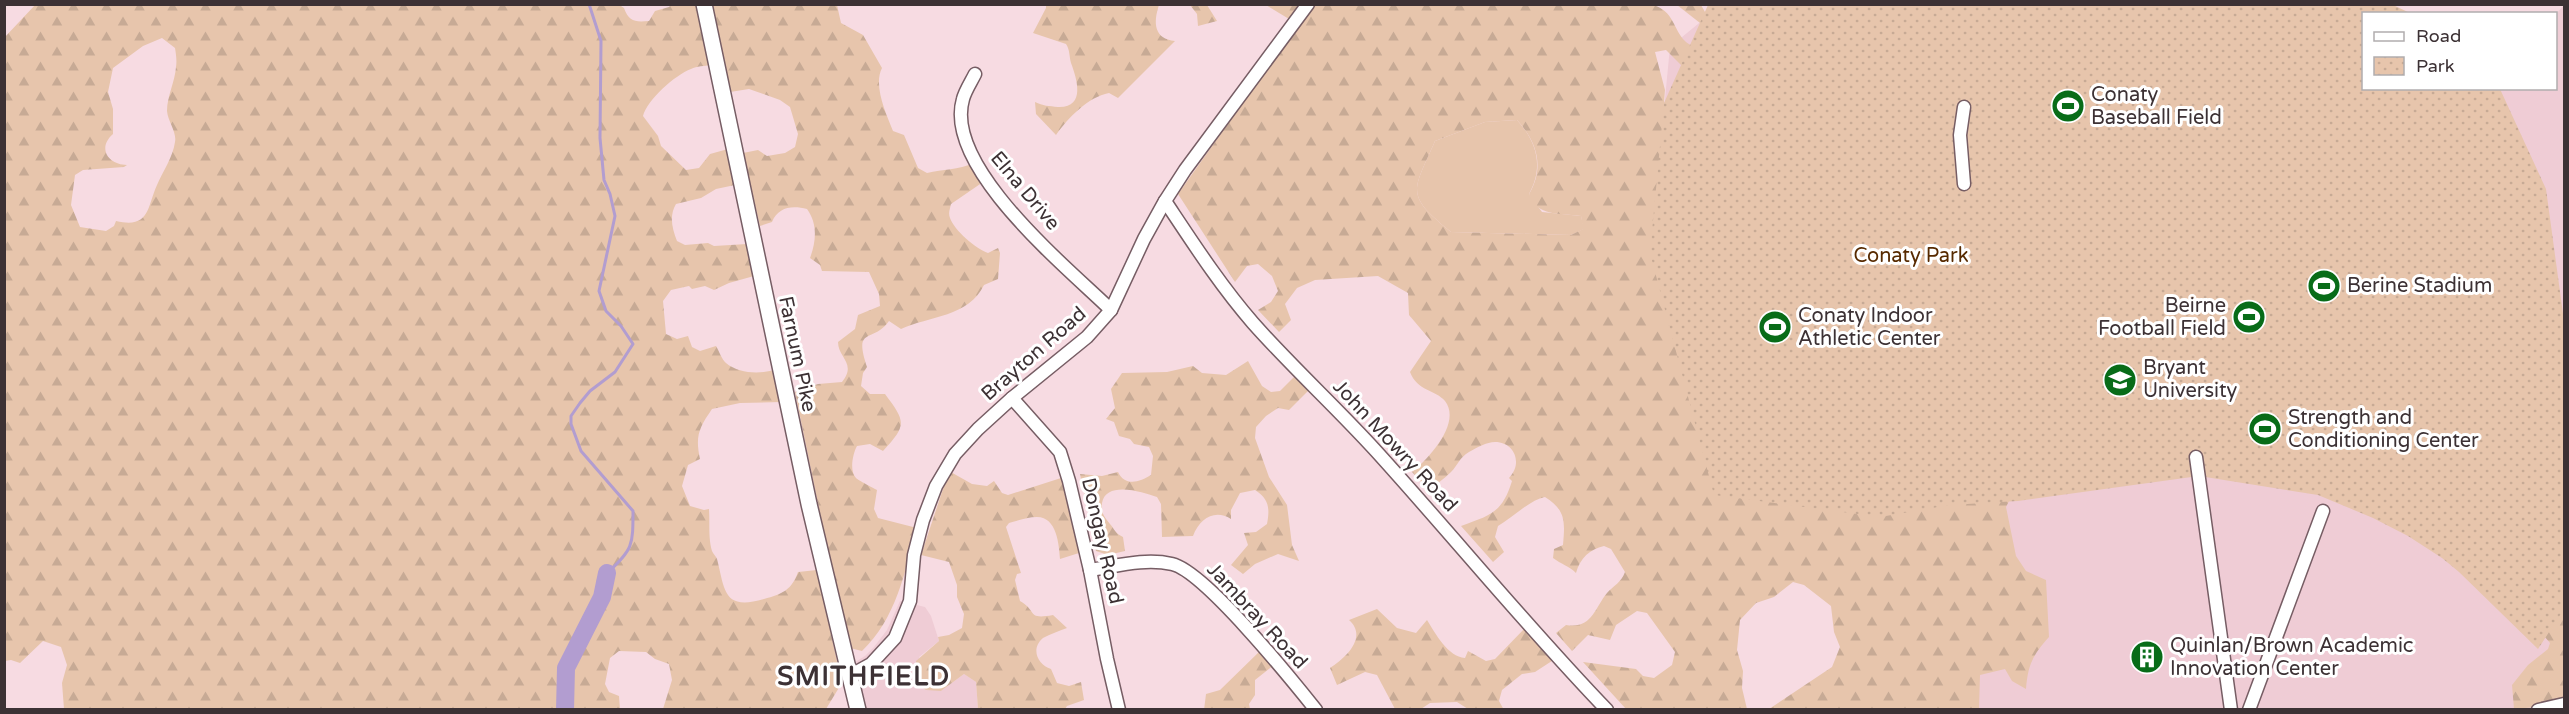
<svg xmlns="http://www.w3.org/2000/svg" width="2569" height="714" font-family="'Varela Round',sans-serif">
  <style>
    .built { fill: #efccd5 }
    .grass { fill: #e7c5ac }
    .forest { fill: url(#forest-firs); fill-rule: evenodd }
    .park { fill: url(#park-dots) }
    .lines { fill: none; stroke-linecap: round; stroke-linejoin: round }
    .stream { stroke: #b29dd0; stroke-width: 3 }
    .river { stroke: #b29dd0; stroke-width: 18 }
    .minor-casing { stroke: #765d64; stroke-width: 15 }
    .major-casing { stroke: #765d64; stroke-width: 18 }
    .minor { stroke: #fff; stroke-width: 12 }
    .major { stroke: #fff; stroke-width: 15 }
    .labels { text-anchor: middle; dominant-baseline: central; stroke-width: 6; stroke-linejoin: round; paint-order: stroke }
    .poi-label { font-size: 20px; fill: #3c3134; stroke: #fff; text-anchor: start }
    .street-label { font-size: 20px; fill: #3c3134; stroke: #fff }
    .park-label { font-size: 20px; fill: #572a00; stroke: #fff }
    .district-label { font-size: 26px; font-weight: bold; letter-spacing: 1.5px; fill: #3c3134; stroke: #fff }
  </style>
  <defs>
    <pattern id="forest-firs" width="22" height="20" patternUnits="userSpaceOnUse" patternTransform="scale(1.5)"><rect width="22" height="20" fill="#e7c5ac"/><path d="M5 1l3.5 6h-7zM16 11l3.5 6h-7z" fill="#c7aa95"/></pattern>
    <pattern id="park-dots" width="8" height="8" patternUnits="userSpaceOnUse" patternTransform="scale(1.5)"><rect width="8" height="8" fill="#e7c5ac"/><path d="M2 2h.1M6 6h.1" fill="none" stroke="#c7aa95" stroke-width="1.8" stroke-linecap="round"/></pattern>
  </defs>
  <rect width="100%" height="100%" fill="#f7dbe2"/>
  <g class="built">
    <path d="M2564,5V709H1956L1650,253L1670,47L1710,14H2364V88H2556V14Z"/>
    <path d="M900,601L925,607L931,616L939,641L919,657L941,691L964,674L976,682L978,709H853L844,669L865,656L874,647L887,630Z"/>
  </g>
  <path class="grass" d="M1517,120C1537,142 1544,167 1529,194L1542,212L1581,216L1584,229L1571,235L1451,232C1404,194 1413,192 1435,141L1485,122Z"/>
  <g class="forest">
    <path d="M36,4H618L624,8C629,22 635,22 649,21L655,11L669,7L671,5H699L711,65C704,66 697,66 691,69C675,75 647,100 643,116L658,136L661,146L686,170L699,168L710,154L728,149L735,185L716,189L701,198L676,204C669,216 672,228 677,241L685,245L708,243L714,246L747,244L754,276L729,283L714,290L705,286L692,289L689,286L671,290L663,301L666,334L677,339L688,336L692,347L700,351L716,346C719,351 722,360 726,363C739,374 760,374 774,370L781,402L740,403L712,409C699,428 695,436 700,459L688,465L682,486L690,506L704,510L709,509C710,522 708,538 712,551C713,554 716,556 717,559C725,590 723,611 764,599C782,594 792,590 798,572L817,570L840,675V686L826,709H663L672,680L669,664L655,659L646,652L619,651L610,658L605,684L609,692L619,696L620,710L64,709L62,683L67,665L61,647L43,641L20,663L11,660L5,661L4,38ZM162,38L175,48C176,54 177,61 176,67C175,82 167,96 167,111C168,122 177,132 175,142C173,157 163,171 157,185C147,207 150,229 116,221L114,226L106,231L80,227L71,205L75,175L83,170L124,167L127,165C108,165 97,148 113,134V109L108,92L113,68L143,46Z"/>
    <path d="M1313,4L1653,5C1674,11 1673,29 1685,41C1687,44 1694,46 1698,48L1683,67L1666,50L1655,52L1665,90L1664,102L1678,123L2013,493L2006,507L2016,556L2026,571L2046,580L2049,637C2033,655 2028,664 2026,689L2012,681L2005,669L1980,675L1979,709H1769L1832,667L1840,647L1834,632L1831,606L1804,585L1793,582L1774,597L1756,603L1740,620L1737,650L1743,671L1742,688L1747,709H1626L1583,662L1636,669L1643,676L1654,678L1672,665L1675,652L1647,613L1637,611L1616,625L1610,640L1588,635L1572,651L1556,633L1566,625C1592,629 1594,609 1607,593C1614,585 1621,583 1625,572L1611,549L1604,546C1590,549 1580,558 1576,573C1569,566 1561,564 1553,558L1554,549L1563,545C1565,522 1566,510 1545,497C1530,500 1513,517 1498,526L1495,537L1504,552L1493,562L1461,526C1491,515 1502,513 1512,481L1509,478C1523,464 1515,442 1495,442C1487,442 1476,448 1469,452C1459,458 1458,465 1451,472C1444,479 1436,484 1429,490L1412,472C1428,459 1462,423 1445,401C1436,390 1417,391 1410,372L1431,341L1409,315L1408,293L1378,276L1315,280L1297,288L1285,304L1291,320L1279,332L1258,310L1271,302L1278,291L1272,276L1258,264L1247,266L1235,282L1178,194ZM1517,120C1537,142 1545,167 1529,194C1537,217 1560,213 1581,216L1583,229L1571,235L1451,232C1404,194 1413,192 1435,141L1485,122Z"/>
    <path d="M713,5H837L841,23L863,35L882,68C873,85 886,114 893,131L904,135L918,168L927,173C943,169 958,170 974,163L986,180L951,204C950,209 948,213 950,218C954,230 976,249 988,253L998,248L1000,253L998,279L984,285C969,317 929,316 901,329L889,321C873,344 853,325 867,367L863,373L861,386L870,394H885C906,422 907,425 883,451L870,444L857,446C853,453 849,471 856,478C858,480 873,488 877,490L874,509L878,518L917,528C905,572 896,619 862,651L850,648L846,640L795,392L818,384L842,382C857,363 838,358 838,342L855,329L858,315L880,306L879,294L869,272L822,271L820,265L810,258C816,242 818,224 807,209C792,205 778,207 772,222L760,226L743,153L758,150L767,156L785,153L795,147L798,134L790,107L780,100L749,89L730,92Z"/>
    <path d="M1046,5H1162H1159C1153,23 1154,39 1175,41L1118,98L1109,93C1088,97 1068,118 1056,135L1036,114L1035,102C1043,106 1049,106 1058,107C1086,108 1077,79 1071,63C1069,56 1070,50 1066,44L1033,33L1046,8Z"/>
    <path d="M1190,5H1207L1217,21L1198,26L1197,14Z"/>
    <path d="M1266,5L1299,4V5L1289,19Z"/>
    <path d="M1677,5H1701L1709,19L1700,23Z"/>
    <path d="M1248,361L1262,386L1271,392L1280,391L1299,372L1314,385L1289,410L1278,408L1266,416L1256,427L1255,438L1269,477L1287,505L1292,545L1299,561L1278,554L1255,564L1243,574L1231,565L1248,545L1244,533L1256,532L1267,524C1270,508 1269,499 1255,490L1240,493L1231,510V519C1215,509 1200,518 1193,536L1162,537L1161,504L1157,497C1143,492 1106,480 1102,503C1101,514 1104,516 1110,524C1115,530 1115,533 1123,537L1125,551L1108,555L1096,551L1080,474L1102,476L1118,472C1125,487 1140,482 1151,475L1153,456L1149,447L1134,444L1130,439L1119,436L1114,422L1106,419L1115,408L1111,389L1122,373L1167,372L1193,366L1202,373L1226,375Z"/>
    <path d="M949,471L972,484L987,486L994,481L1002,493L1008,495L1061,478L1079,553L1060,559C1059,545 1057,517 1037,517C1028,517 1017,521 1009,523L1006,527L1021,573L1017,574L1015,580L1020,601C1038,611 1026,620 1053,615L1067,628C1059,631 1050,634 1043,638C1030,649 1038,665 1051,669L1057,683L1069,686L1081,682L1084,700L1067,706L1065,709H978L976,682L964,674L941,691L926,690L917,684L916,661L939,641L938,637L949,635L962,628L964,614L957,597V585L949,562L921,555Z"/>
    <path d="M2564,606V709L2536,707L2514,709L2512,685L2528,665L2548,649L2550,643L2528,617Z"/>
    <path d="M1377,609L1397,628L1416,633L1427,620C1435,633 1448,657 1465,658L1468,651L1486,661L1495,659L1528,625L1558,657L1535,672L1522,674L1502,690L1499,701L1504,710L1468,709L1457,702L1430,703L1421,709H1395L1377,675L1365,672L1337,685L1330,668C1346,658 1368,637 1349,620Z"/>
    <path d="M1261,650L1274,665L1255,680V695L1249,704L1250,709L1204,710L1206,694L1220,690Z"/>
  </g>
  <path class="park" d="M1708,5H2393L2410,13L2364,14V88L2500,89L2546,189L2564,321V609L2538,649L2459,572L2442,558L2408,536L2373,518L2318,495L2199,476L2018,501L1950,505L1880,517L1714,495L1650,253L1664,103Z"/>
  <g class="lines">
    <path class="stream" d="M589,4L601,41L600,138L604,180L610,194L615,216L599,291L606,311L621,326L633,344L615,372L590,391L580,403L571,416V424L581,451L633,511C633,545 633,550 607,573"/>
    <path class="river" d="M565,710L566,668L602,597L607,573"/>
    <defs>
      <g id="minor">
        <path d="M975,74C971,82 965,91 963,99C943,167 1068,268 1111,310"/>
        <path d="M1964,184L1960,135L1964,107"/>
        <path d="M1165,201C1193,243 1220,285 1253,323C1292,367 1336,407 1376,451C1454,537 1527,627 1607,710"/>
        <path d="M1012,398L1060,452L1069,481L1090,570L1107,659L1119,710"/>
        <path d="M2196,457L2231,710"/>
        <path d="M1090,570C1117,566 1145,558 1172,564C1204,571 1292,680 1316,710"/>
        <path d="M851,675L871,664L895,638L910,601L914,555L923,520L936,486L955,454L978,429L1012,398L1087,337L1111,310L1144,239L1165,201L1185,170L1308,4"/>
        <path d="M2249,710L2323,511"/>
        <path d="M2538,710L2564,704"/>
      </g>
      <path id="major" d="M704,4L809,504L858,710"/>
    </defs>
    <use href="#minor" class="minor-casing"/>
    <use href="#major" class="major-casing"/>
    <use href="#minor" class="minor"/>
    <use href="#major" class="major"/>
  </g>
  <defs>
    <symbol id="stadium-disc" viewBox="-11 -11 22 22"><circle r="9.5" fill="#086c18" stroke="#fff"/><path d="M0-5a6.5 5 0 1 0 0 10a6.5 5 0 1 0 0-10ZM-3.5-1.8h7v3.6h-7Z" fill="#fff"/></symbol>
    <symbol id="university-disc" viewBox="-11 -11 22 22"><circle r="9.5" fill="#086c18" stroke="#fff"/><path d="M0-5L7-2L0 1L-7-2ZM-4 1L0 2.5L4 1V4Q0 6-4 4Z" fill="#fff"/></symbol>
    <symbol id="building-disc" viewBox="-11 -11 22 22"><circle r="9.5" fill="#086c18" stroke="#fff"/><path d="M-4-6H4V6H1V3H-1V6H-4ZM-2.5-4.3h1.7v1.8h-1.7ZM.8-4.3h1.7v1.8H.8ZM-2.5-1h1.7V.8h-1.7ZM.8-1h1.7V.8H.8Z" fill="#fff"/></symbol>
  </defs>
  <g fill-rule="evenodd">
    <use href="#stadium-disc" x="2049" y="87" width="38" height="38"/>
    <use href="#stadium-disc" x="2305" y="267" width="38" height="38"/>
    <use href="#stadium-disc" x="2230" y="298" width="38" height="38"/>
    <use href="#stadium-disc" x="1756" y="308" width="38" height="38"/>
    <use href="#university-disc" x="2101" y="361" width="38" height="38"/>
    <use href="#stadium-disc" x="2246" y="410" width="38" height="38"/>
    <use href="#building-disc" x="2128" y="638" width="38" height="38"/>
  </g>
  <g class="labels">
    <g class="poi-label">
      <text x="2091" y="95">Conaty<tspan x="2091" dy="23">Baseball Field</tspan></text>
      <text x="2347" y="286">Berine Stadium</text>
      <text x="2226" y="306" text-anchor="end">Beirne<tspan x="2226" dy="23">Football Field</tspan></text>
      <text x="1798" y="316">Conaty Indoor<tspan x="1798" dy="23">Athletic Center</tspan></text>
      <text x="2143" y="368">Bryant<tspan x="2143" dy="23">University</tspan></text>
      <text x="2288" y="418">Strength and<tspan x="2288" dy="23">Conditioning Center</tspan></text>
      <text x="2170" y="646">Quinlan/Brown Academic<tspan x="2170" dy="23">Innovation Center</tspan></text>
    </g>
    <g class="street-label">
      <text transform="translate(1025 191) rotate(50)">Elna Drive</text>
      <text transform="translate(797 354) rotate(78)">Farnum Pike</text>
      <text transform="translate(1034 354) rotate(-41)">Brayton Road</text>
      <text transform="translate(1395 446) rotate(47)">John Mowry Road</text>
      <text transform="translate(1102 541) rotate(77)">Dongay Road</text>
      <text transform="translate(1257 616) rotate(47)">Jambray Road</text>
    </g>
    <g class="park-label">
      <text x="1911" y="256">Conaty Park</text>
    </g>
    <g class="district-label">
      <text x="864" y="676">SMITHFIELD</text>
    </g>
  </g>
  <rect width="2569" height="714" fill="none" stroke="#3c3134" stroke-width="12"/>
  <rect x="2362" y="12" width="195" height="78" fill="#ffffff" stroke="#b1adae" stroke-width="1.5"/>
  <rect x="2374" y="32" width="30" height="9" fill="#ffffff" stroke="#b1adae" stroke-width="1.5"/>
  <text x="2416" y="42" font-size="18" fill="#3c3134">Road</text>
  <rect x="2374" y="57" width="30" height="18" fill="url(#park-dots)" stroke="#b1adae" stroke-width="1.5"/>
  <text x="2416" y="72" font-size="18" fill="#3c3134">Park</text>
</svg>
